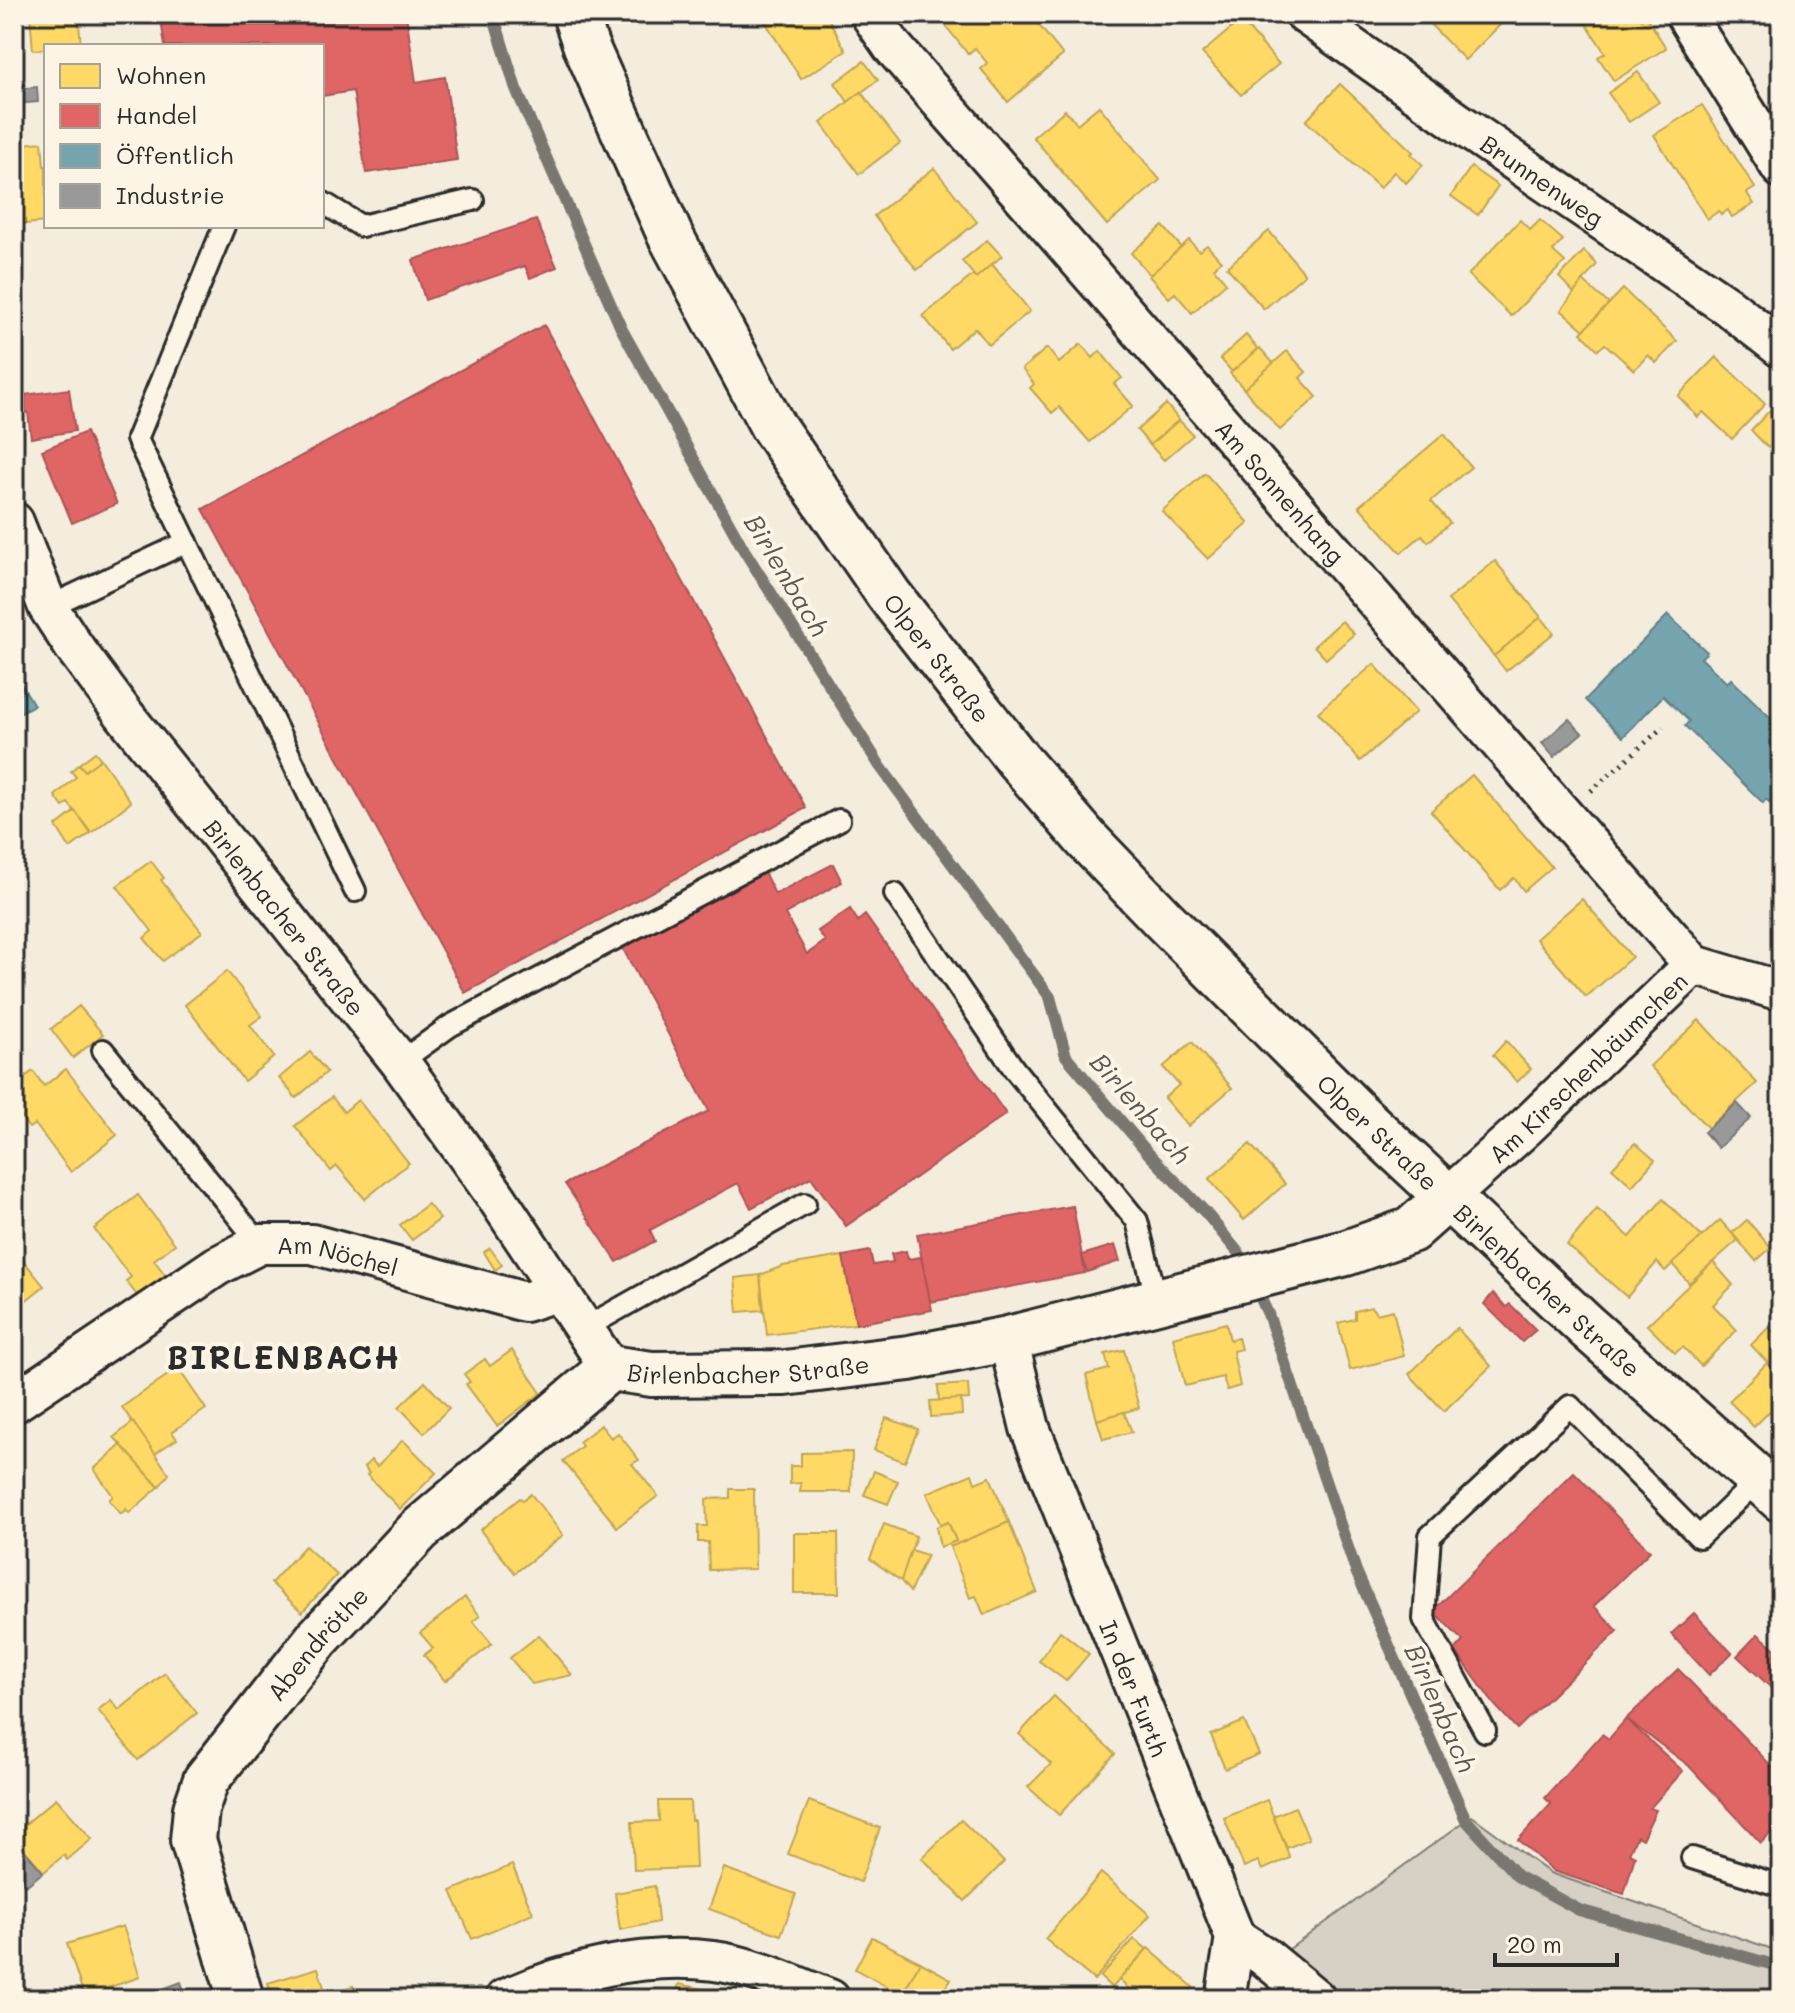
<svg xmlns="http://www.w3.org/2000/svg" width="1795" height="2013" font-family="Mali,sans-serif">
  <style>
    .green { fill: #d6d1c4; stroke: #807e78; stroke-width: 2 }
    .homes { fill: #ffd966; stroke: #bfa554; stroke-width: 2 }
    .shops { fill: #e06666; stroke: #aa5454; stroke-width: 2 }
    .public { fill: #76a5af; stroke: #608087; stroke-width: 2 }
    .industry { fill: #999; stroke: #787878; stroke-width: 2 }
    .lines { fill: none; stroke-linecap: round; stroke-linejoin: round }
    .stream { stroke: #7a7771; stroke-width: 12 }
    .service-casing { stroke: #2b2b2b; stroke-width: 26 }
    .minor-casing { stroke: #2b2b2b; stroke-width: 44 }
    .tertiary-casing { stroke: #2b2b2b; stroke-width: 50 }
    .secondary-casing { stroke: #2b2b2b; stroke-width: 50 }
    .path { stroke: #2b2b2b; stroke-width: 5; stroke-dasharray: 2 6; stroke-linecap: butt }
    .service { stroke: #fcf5e5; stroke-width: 20 }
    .minor { stroke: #fcf5e5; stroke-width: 38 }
    .tertiary { stroke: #fcf5e5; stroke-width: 44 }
    .secondary { stroke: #fcf5e5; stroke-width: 44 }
    .labels { text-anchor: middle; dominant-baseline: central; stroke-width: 8; stroke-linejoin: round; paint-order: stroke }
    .street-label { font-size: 24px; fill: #2b2b2b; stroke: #fcf5e5 }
    .water-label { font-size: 26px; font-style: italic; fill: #595754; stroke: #fcf5e5 }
    .district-label { font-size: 32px; font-weight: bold; letter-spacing: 2px; fill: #2b2b2b; stroke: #fcf5e5 }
  </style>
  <rect width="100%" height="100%" fill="#f4edde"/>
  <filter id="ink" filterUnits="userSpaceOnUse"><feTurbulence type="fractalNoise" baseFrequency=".0125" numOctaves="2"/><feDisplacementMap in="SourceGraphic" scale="16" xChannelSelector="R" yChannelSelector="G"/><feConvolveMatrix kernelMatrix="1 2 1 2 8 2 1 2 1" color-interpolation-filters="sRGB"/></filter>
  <g filter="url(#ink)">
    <path class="green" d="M1472,1816L1550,1873L1781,1952V1999H1316L1270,1963Z"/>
    <g class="homes">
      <path d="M30,14H78L81,45L46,46V49L33,50Z"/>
      <path d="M773,14H826L846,51L801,79L764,20Z"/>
      <path d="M949,14H1030L1063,55L1008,102L981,69L987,63L975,48L968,54L941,20Z"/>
      <path d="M1420,14H1511L1465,60Z"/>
      <path d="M1585,14H1638L1641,19L1646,16L1666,48L1614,81L1598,57L1605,53L1581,16Z"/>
      <path d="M1241,20L1279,64L1241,95L1202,53Z"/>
      <path d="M864,61L878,80L848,102L835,83Z"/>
      <path d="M1638,72L1659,102L1629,122L1608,93Z"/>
      <path d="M1340,84L1413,152L1411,154L1423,165L1406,183L1394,172L1380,188L1306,121Z"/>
      <path d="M861,92L900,143L859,174L821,123Z"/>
      <path d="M1702,105L1755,188L1747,193L1754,204L1732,217L1728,210L1721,215L1719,211L1707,219L1654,135Z"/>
      <path d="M1099,106L1160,180L1107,225L1033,137L1065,110L1077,124Z"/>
      <path d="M42,142L44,166H46V222L14,225V145Z"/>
      <path d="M1471,167L1498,186L1478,215L1451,196Z"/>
      <path d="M934,168L977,222L917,270L874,216Z"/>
      <path d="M1520,220L1530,230L1540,220L1563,240L1553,251L1565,262L1511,316L1468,275Z"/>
      <path d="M1163,226L1182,248L1150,275L1131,253Z"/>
      <path d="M1269,231L1305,274L1264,309L1227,267Z"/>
      <path d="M987,240L1002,256L976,278L962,261Z"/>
      <path d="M1189,240L1199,251L1207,245L1221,261L1214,268L1226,283L1192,313L1175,293L1169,298L1149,276Z"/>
      <path d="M1584,251L1597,264L1574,293L1559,277Z"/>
      <path d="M992,264L1030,311L989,345L975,328L950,349L923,316L973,275L976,278Z"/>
      <path d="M1583,281L1609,304L1584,330L1561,310Z"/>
      <path d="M1623,289L1677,341L1656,363L1648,355L1634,370L1605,344L1598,350L1581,333Z"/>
      <path d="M1246,335L1258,349L1232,372L1220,358Z"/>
      <path d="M1081,344L1093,358L1100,351L1122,378L1114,384L1133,406L1090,442L1059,407L1052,413L1030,388L1034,384L1022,369L1047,348L1059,363Z"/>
      <path d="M1260,348L1274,364L1244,389L1230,373Z"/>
      <path d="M1287,351L1306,372L1300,378L1317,397L1280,430L1244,389Z"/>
      <path d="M1716,357L1765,404L1732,439L1703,412L1698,417L1678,396Z"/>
      <path d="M1778,402L1781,405V435L1768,448L1751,430Z"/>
      <path d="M1166,404L1179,420L1150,445L1137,430Z"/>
      <path d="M1179,420L1193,435L1164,460L1150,445Z"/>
      <path d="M1444,434L1471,467L1431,501L1450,523L1428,542L1422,535L1401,553L1359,506Z"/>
      <path d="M1205,473L1249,523L1208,559L1162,511Z"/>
      <path d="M1495,561L1541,617L1494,656L1448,600Z"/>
      <path d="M1541,617L1554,633L1506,671L1494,656Z"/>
      <path d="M1342,621L1354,634L1326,659L1314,646Z"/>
      <path d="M1374,664L1416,712L1360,761L1318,712Z"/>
      <path d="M95,752L101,759L85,771L79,764Z"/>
      <path d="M101,759L131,802L91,833L68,803L63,807L55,796L76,777L71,771L79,764L85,771Z"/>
      <path d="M1472,775L1552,867L1524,891L1514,878L1500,890L1431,811Z"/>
      <path d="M75,811L91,833L70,848L56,826Z"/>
      <path d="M151,861L164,878L161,880L202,932L163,961L144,938L152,931L117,886Z"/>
      <path d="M1582,899L1632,957L1586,997L1536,939Z"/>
      <path d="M227,971L262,1016L250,1025L274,1057L244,1081L185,1005Z"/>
      <path d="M79,1006L103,1034L73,1058L51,1029Z"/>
      <path d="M1699,1020L1757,1083L1708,1128L1650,1066Z"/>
      <path d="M1506,1041L1531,1069L1517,1082L1493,1055Z"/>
      <path d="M1192,1042L1232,1088L1188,1126L1164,1098L1179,1085L1163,1067Z"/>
      <path d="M310,1052L327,1072L296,1098L279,1078Z"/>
      <path d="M66,1069L117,1135L71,1172L35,1124L29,1128L14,1108V1085L33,1071L44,1086Z"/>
      <path d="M332,1097L344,1112L358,1100L409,1163L365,1199L337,1166L331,1171L295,1126Z"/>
      <path d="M1635,1143L1655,1160L1632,1186L1612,1168Z"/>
      <path d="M1250,1144L1285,1184L1244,1220L1209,1179Z"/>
      <path d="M138,1195L175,1244L154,1260L166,1276L139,1298L126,1281L131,1277L94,1229Z"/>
      <path d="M1663,1199L1702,1237L1665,1271L1657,1262L1627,1297L1567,1245L1597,1209L1630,1237Z"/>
      <path d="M428,1204L440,1219L412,1240L400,1225Z"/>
      <path d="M1720,1220L1738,1240L1689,1283L1672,1264Z"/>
      <path d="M1747,1220L1771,1248L1756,1261L1732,1233Z"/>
      <path d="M490,1248L502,1265L495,1270L484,1252Z"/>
      <path d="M14,1249L44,1286L14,1310Z"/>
      <path d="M843,1256L856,1324L767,1335L760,1275L783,1266Z"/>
      <path d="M1713,1262L1733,1285L1713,1305L1737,1330L1701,1366L1683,1347L1675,1353L1647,1325Z"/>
      <path d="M760,1275L763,1310L738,1312L735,1278Z"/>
      <path d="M1371,1307L1377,1314L1393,1310L1404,1356L1350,1370L1338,1323L1355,1319V1311Z"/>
      <path d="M1226,1323L1230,1340L1238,1338L1241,1349L1233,1351L1240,1386L1227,1390L1223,1377L1185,1386L1173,1337Z"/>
      <path d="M1769,1327L1781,1340V1377L1751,1345Z"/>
      <path d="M1457,1328L1491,1366L1444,1411L1409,1374Z"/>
      <path d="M512,1350L541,1393L497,1426L466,1384L470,1382L464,1374L485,1359L490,1366Z"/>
      <path d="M1124,1350L1139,1408L1097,1420L1086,1375L1109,1369L1105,1354Z"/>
      <path d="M1767,1363L1781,1377V1400L1754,1427L1729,1401Z"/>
      <path d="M178,1368L206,1409L172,1432L177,1439L154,1454L122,1407Z"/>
      <path d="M425,1382L449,1408L424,1433L399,1407Z"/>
      <path d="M968,1384L969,1399L939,1401L938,1386Z"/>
      <path d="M961,1399L962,1415L931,1417L930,1401Z"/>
      <path d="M1124,1412L1132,1432L1103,1439L1097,1420Z"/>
      <path d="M886,1418L918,1429L905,1462L874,1450Z"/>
      <path d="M133,1422L169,1474L159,1487L114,1437Z"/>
      <path d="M601,1425L611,1438L618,1433L639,1460L632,1464L658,1496L617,1527L563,1461L582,1446L579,1442Z"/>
      <path d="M403,1440L436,1473L400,1509L367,1475L369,1473L364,1467L371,1460L377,1466Z"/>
      <path d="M121,1445L159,1487L129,1513L126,1509L121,1514L109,1500L113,1496L94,1469Z"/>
      <path d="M852,1452L851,1492H800L801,1483L790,1484V1466H801V1453Z"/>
      <path d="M874,1471L898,1481L888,1504L864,1495Z"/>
      <path d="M972,1474L975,1483L990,1477L1009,1522L950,1547L948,1544L956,1541L948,1522L941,1526L927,1493Z"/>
      <path d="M730,1489H754L755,1569L709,1570L708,1542H698V1526H707L706,1499L730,1498Z"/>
      <path d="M531,1494L563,1535L515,1573L480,1530L520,1498L523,1500Z"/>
      <path d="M948,1522L956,1541L940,1547L936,1527Z"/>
      <path d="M1009,1522L1037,1592L984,1615L976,1596L970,1598L950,1547Z"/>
      <path d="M884,1524L916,1536L901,1581L870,1559Z"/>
      <path d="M794,1533H838L839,1593H794Z"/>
      <path d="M305,1546L337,1575L302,1612L271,1583Z"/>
      <path d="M911,1550L927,1555L910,1592L901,1581Z"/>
      <path d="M465,1597L480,1616L473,1621L492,1644L445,1681L424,1655L433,1648L420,1633Z"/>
      <path d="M1060,1631L1089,1654L1066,1681L1039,1661Z"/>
      <path d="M539,1635L572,1675L532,1684L510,1658Z"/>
      <path d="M165,1673L197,1713L138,1760L98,1710L111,1700L119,1710Z"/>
      <path d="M1054,1696L1115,1754L1059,1815L1028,1787L1051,1764L1019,1734Z"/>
      <path d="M1244,1721L1259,1754L1225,1769L1211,1735Z"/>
      <path d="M56,1798L92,1839L67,1860L64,1855L44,1872L14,1838V1834Z"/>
      <path d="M1267,1800L1290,1858L1262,1870L1258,1861L1244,1867L1224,1818Z"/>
      <path d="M658,1801H690L691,1820H694L696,1868L634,1870L632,1822L659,1821Z"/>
      <path d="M809,1801L880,1828L860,1882L788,1854Z"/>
      <path d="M1295,1807L1309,1839L1287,1848L1273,1816Z"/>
      <path d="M961,1820L1004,1862L965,1901L922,1858Z"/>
      <path d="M512,1865L533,1913L472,1939L451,1891Z"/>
      <path d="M724,1868L796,1894L781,1935L709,1909Z"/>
      <path d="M1101,1873L1150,1915L1094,1980L1045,1939Z"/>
      <path d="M655,1886L658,1922L620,1930L615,1893Z"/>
      <path d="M123,1926L140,1977L104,1989L108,1999H85L67,1944Z"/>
      <path d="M872,1937L920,1962L902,1995L855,1969Z"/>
      <path d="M1134,1939L1147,1949L1112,1988L1100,1977Z"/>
      <path d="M1148,1948L1193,1987L1183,1999H1141L1119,1980Z"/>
      <path d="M920,1962L951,1979L937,1999H911L902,1995Z"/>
      <path d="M318,1968L326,1994L353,1986L357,1999H273L268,1983Z"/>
      <path d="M679,1984L723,1993L722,1999H675Z"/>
    </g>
    <g class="shops">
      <path d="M160,14H406L416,82L445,77L457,160L366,173L353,91L322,96V46H165Z"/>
      <path d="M536,220L557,267L530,278L525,266L425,300L413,260Z"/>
      <path d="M544,325L806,808L465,993L203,509Z"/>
      <path d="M69,389L75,431L31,438L28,412L19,414L16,396Z"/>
      <path d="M86,432L117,504L72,523L42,450Z"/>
      <path d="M833,864L842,882L785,914L807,954L825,941L818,931L850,909L858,921L865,915L1006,1114L846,1226L811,1177L751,1208L738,1183L650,1230L655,1241L617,1262L565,1184L709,1111L622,947L764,872L775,894Z"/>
      <path d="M1073,1206L1085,1273L930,1302L917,1234Z"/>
      <path d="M1115,1245L1120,1261L1087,1272L1082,1255Z"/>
      <path d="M870,1251L873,1265L893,1262L891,1254L906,1251L908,1259L921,1257L932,1310L856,1324L843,1256Z"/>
      <path d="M1493,1293L1506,1307L1510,1304L1536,1330L1522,1342L1484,1304Z"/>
      <path d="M1574,1472L1650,1551L1594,1606L1618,1631L1517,1729L1493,1703L1455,1650L1463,1641L1433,1611Z"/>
      <path d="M1694,1613L1732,1653L1709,1675L1671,1634Z"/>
      <path d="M1758,1634L1781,1654V1697L1737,1656Z"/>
      <path d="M1678,1669L1781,1776V1822L1761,1843L1688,1765L1626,1719Z"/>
      <path d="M1626,1719L1683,1771L1650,1808L1656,1810L1642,1839L1637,1836L1629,1853L1635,1856L1624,1894L1553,1871L1518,1840L1551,1804L1545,1798L1602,1734L1609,1739Z"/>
    </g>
    <g class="public">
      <path d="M1668,615L1707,652L1701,658L1727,683L1731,679L1781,728V814L1766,799L1763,803L1685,726L1689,721L1663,696L1623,737L1585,700Z"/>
      <path d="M14,672L34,705L14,716Z"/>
    </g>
    <g class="industry">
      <path d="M37,87L38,102L14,104V89Z"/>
      <path d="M1569,719L1582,733L1554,757L1542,743Z"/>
      <path d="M1737,1103L1751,1118L1718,1148L1704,1132Z"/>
      <path d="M14,1838L43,1872L26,1886L14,1873Z"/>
      <path d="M181,1982L187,1999H151L149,1994Z"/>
    </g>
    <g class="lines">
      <g class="stream">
        <path d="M493,14L516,89L621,328L744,550L880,766L1050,997L1066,1056L1148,1153L1206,1213L1241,1256L1247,1269"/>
        <path d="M1255,1286L1268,1314L1356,1571L1466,1820L1517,1876L1579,1910L1781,1967"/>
      </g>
      <defs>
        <g id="service">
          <path d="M322,202L361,226L473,200"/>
          <path d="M224,226L137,439L355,891"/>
          <path d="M48,607L187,542"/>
          <path d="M895,894L1014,1069L1137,1221L1157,1301"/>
          <path d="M103,1050L260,1244"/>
          <path d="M400,1062L450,1026L839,820"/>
          <path d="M583,1329L805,1204"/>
          <path d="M1485,1731L1424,1619L1430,1536L1570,1406L1699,1537L1759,1479"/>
          <path d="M1692,1858L1781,1886"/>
        </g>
        <g id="minor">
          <path id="s1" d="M870,14L892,46L1694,965"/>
          <path id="s2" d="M1305,14L1456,121L1726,305L1781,348"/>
          <path d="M1685,14L1781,168"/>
          <path id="s3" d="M14,522L48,607L74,647L123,713L400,1062L495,1195L610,1368"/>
          <path id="s4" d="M1447,1198L1526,1127L1694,965L1781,991"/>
          <path id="s5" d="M1008,1339L1030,1428L1235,1937L1265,1957L1316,1999"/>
          <path id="s6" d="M14,1403L217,1266L260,1244H312L525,1302L559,1291"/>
          <path d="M505,1999C568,1971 644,1952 714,1961C753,1966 793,1985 830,1999"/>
          <path d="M1225,1999L1235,1937"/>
        </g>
        <g id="tertiary">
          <path id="s7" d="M241,1999L193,1840L196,1809L206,1780L318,1638L419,1530L610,1368L652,1374L785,1373L909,1358L1008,1339L1346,1253L1411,1230L1447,1198"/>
        </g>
        <g id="secondary">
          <path id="s8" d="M575,14L586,46L670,235L772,425L889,595L1018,760L1087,840L1163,919L1357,1113L1587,1327L1781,1499"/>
        </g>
      </defs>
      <use href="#service" class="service-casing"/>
      <use href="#minor" class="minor-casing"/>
      <use href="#tertiary" class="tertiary-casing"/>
      <use href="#secondary" class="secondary-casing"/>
      <path class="path" d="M1591,791L1663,727"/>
      <use href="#service" class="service"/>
      <use href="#minor" class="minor"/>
      <use href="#tertiary" class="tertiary"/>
      <use href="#secondary" class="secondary"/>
    </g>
  </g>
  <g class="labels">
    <g class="street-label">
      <text stroke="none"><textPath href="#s2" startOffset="290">Brunnenweg</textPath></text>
      <text stroke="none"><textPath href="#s1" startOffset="630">Am Sonnenhang</textPath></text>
      <text stroke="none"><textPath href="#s8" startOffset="742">Olper Straße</textPath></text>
      <text stroke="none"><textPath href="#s3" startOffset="482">Birlenbacher Straße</textPath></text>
      <text stroke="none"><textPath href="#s4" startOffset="192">Am Kirschenbäumchen</textPath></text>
      <text stroke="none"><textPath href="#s8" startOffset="1390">Olper Straße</textPath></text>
      <text stroke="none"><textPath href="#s6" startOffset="372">Am Nöchel</textPath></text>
      <text stroke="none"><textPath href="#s8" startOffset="1622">Birlenbacher Straße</textPath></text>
      <text stroke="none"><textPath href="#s7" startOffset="946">Birlenbacher Straße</textPath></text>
      <text stroke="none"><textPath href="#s7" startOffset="404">Abendröthe</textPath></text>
      <text stroke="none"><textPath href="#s5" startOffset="372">In der Furth</textPath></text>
    </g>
    <g class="water-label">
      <text transform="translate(787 575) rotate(59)">Birlenbach</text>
      <text transform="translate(1141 1108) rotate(49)">Birlenbach</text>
      <text transform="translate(1441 1708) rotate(66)">Birlenbach</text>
    </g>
    <g class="district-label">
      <text x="284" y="1356">BIRLENBACH</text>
    </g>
  </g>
  <rect width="1795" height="2013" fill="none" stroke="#fcf5e5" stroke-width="48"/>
  <rect x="24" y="24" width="1747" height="1965" fill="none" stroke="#2b2b2b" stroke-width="3" filter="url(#ink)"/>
  <rect x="44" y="44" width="280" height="184" fill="#fcf5e5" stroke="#a8a49b" stroke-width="2"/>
  <rect x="60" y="64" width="40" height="24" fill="#ffd966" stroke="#a8a49b" stroke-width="2"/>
  <text x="116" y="84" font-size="24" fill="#2b2b2b">Wohnen</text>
  <rect x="60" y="104" width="40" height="24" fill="#e06666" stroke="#a8a49b" stroke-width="2"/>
  <text x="116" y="124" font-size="24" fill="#2b2b2b">Handel</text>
  <rect x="60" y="144" width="40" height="24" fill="#76a5af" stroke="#a8a49b" stroke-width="2"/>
  <text x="116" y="164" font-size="24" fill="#2b2b2b">Öffentlich</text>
  <rect x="60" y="184" width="40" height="24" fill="#999999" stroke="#a8a49b" stroke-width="2"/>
  <text x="116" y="204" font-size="24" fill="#2b2b2b">Industrie</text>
  <path d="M1495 1953v12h122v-12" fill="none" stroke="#2b2b2b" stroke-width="4"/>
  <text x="1507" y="1953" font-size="24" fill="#2b2b2b" stroke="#fcf5e5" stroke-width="6" paint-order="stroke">20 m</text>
</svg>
